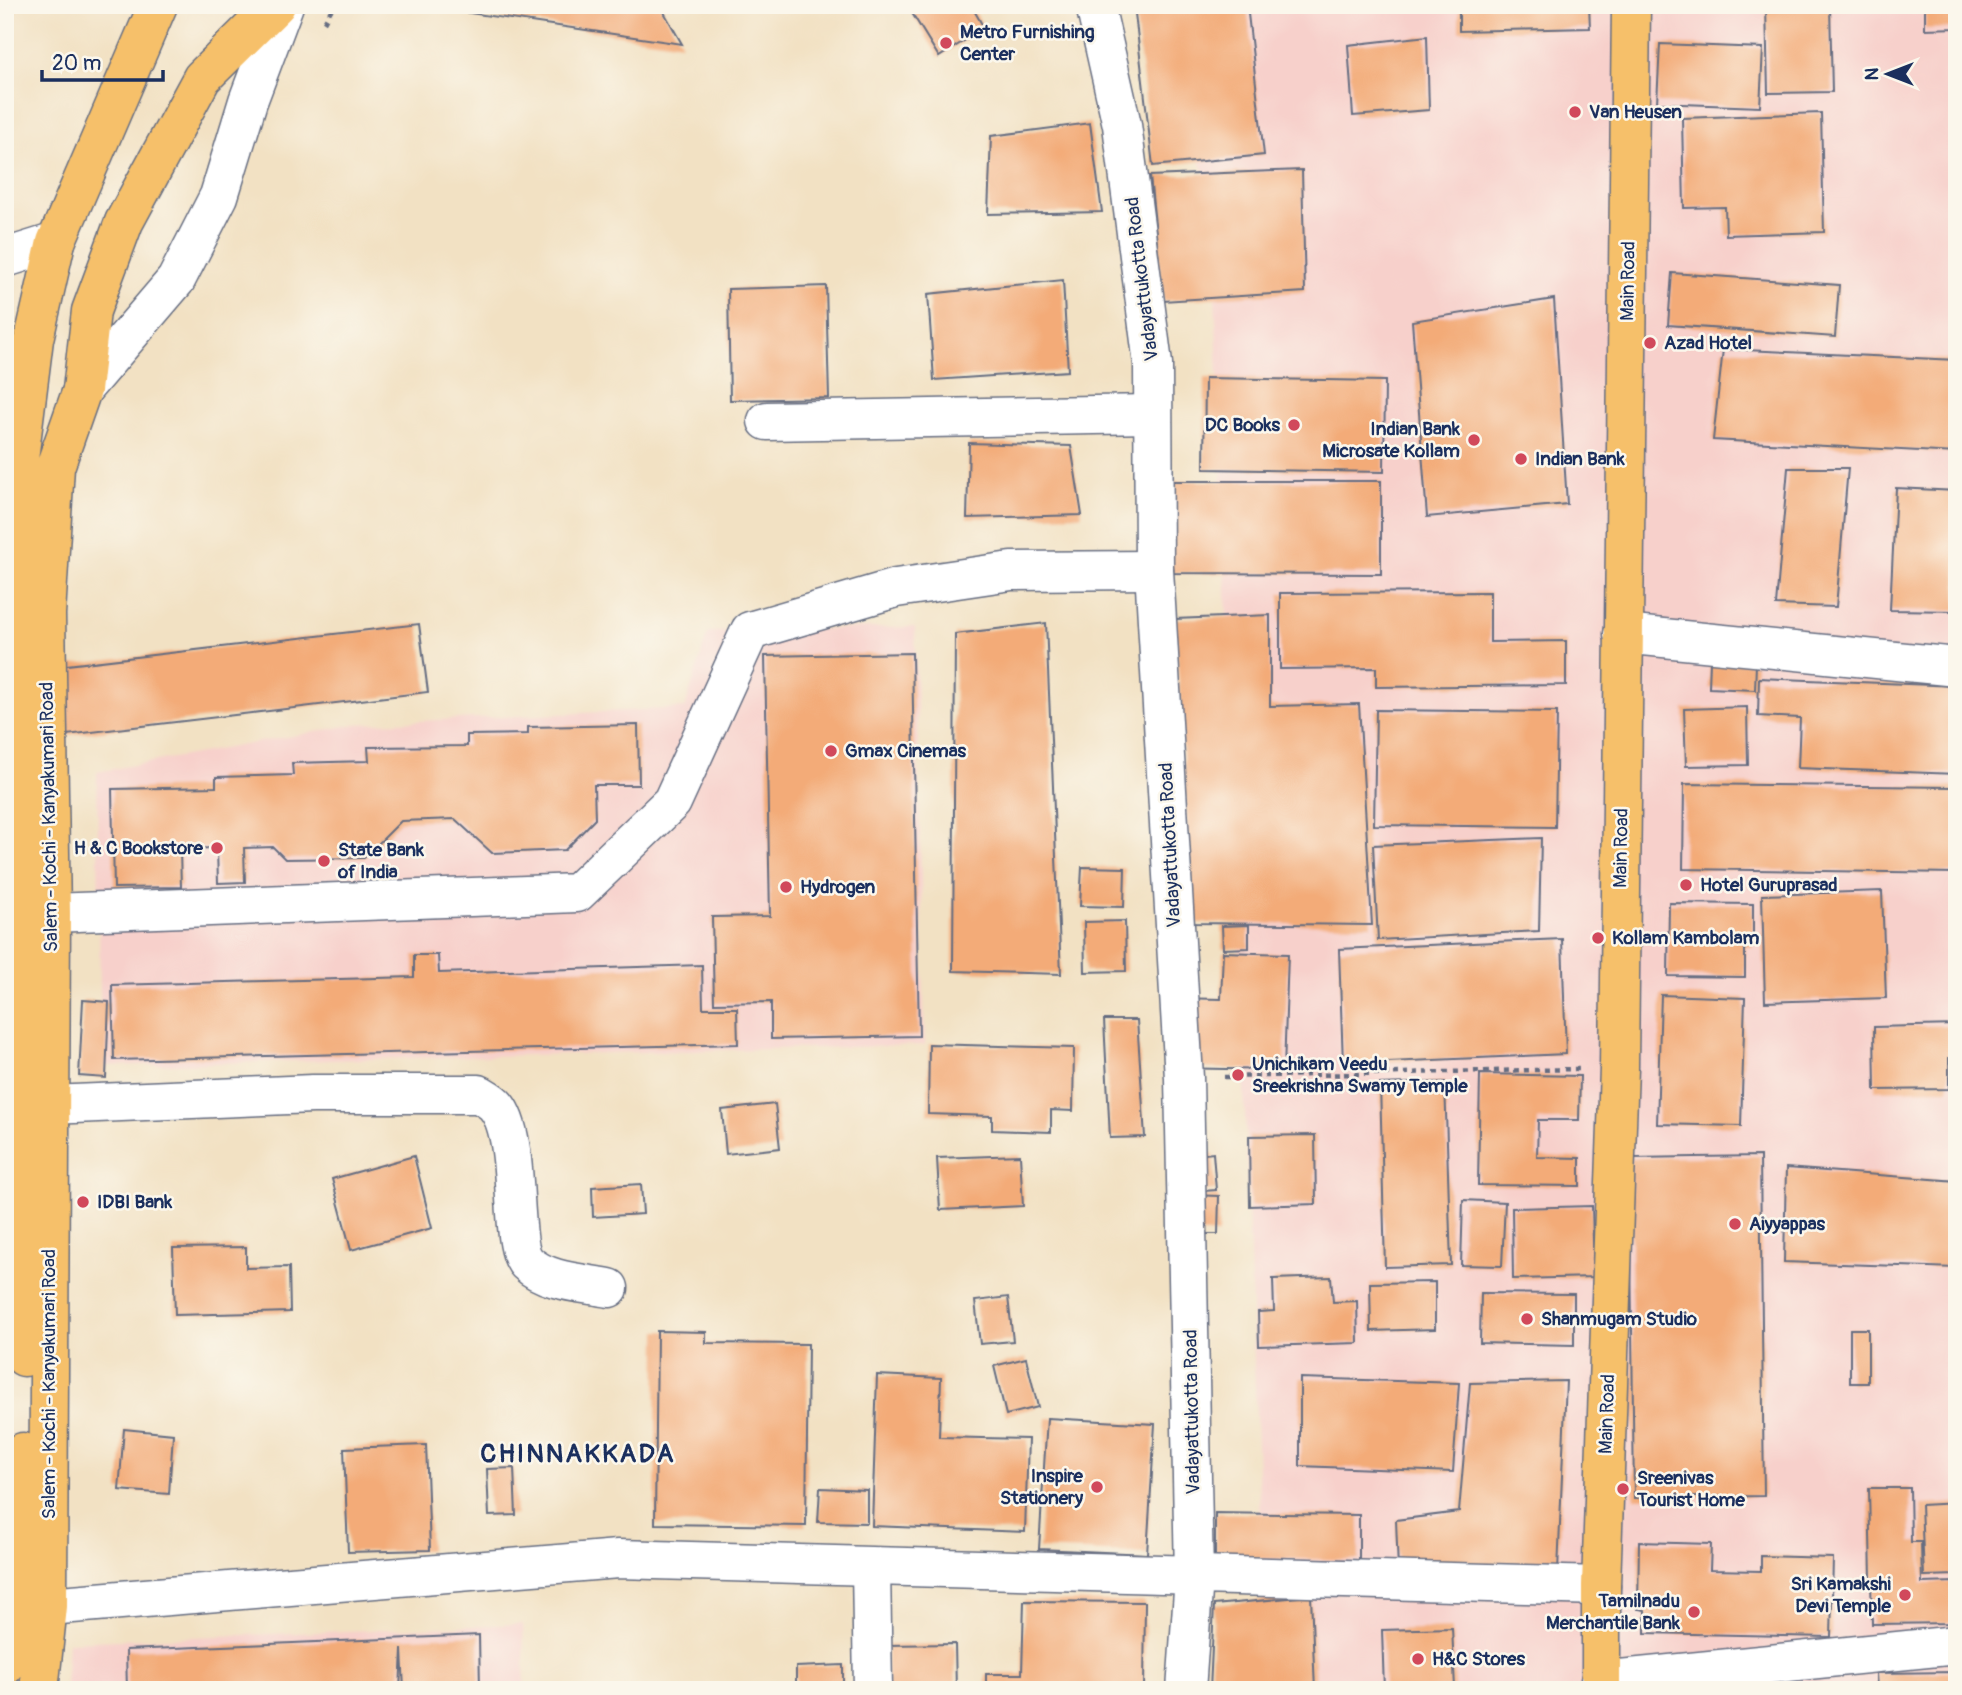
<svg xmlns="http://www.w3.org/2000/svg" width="1962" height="1695" font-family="Pangolin,sans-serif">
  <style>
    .built { fill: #f7d0cb }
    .building { fill: #f3ab78 }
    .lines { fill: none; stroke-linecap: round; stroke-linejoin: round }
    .minor-casing { stroke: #666d81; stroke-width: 41 }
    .major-casing { stroke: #666d81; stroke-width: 41 }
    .path { stroke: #666d81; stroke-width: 4.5; stroke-dasharray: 5 5; stroke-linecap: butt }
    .minor { stroke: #fff; stroke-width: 38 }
    .major { stroke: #f6c06b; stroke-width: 38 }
    .poi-dot { fill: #d1495b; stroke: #fbf7ec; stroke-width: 2.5 }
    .labels { text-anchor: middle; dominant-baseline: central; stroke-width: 5; stroke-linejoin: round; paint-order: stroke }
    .poi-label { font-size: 19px; font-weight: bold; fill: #1b2f5e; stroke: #fbf7ec; text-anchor: start }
    .street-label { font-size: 19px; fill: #1b2f5e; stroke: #fbf7ec }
    .district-label { font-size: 26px; font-weight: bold; letter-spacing: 2px; fill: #1b2f5e; stroke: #fbf7ec }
  </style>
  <rect width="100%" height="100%" fill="#fbf7ec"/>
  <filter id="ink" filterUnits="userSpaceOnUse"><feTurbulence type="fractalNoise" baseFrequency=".0143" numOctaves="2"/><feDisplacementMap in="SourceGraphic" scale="14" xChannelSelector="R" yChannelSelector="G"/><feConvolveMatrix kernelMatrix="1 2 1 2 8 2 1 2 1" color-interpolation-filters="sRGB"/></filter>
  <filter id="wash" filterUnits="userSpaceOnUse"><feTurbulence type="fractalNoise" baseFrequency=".00686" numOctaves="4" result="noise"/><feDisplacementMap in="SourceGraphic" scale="28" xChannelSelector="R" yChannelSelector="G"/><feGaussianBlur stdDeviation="1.57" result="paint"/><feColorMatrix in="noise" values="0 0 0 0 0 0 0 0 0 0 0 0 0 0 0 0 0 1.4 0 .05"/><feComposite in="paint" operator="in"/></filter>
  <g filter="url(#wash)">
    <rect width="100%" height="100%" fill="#f2e1c3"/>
    <g class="built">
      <path d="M1130,5H1957V1690H1266L1211,186Z"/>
      <path d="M915,627L925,1045L101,1066L97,772L357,724L685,708L708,632Z"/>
      <path d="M523,1624L525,1690H65L68,1642Z"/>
    </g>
    <g id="blocks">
      <g class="building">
        <path d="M428,5H660L682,44L428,7Z"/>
        <path d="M907,5H971L984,28L939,57Z"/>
        <path d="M1134,5H1247L1264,155L1153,166Z"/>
        <path d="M1459,5H1589L1590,28L1459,31Z"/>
        <path d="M1766,5H1830L1832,92L1768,93Z"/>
        <path d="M1925,5H1957V28L1925,29Z"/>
        <path d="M1427,36L1429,110L1353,116L1348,45Z"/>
        <path d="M1660,44L1763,48L1760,107L1657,103Z"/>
        <path d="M1821,113L1824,232L1726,235L1725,207L1684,208L1682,118Z"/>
        <path d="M1090,123L1102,212L988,214L991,136Z"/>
        <path d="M1302,170L1305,292L1163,301L1150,176Z"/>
        <path d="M1672,273L1839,285L1835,337L1668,325Z"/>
        <path d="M1063,280L1068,371L934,380L928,294Z"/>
        <path d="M826,286L829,398L730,400L728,289Z"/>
        <path d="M1554,299L1567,504L1427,517L1412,321Z"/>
        <path d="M1723,349L1957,360V453L1713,440Z"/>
        <path d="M1205,378L1385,381L1384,472L1204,469Z"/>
        <path d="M969,443L1071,446L1082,515L967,518Z"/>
        <path d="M1788,468H1848L1836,607L1776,605Z"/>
        <path d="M1161,481H1381V574L1160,573Z"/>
        <path d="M1896,488L1957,491V611L1890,610Z"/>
        <path d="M1490,592V642L1566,641V685L1376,687V668L1280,669V593Z"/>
        <path d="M1270,615V706L1359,704L1372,925L1193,923L1175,619Z"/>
        <path d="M1046,623L1061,974L953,971L955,634Z"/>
        <path d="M419,624L428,692L67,735L59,666Z"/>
        <path d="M912,653L919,1036L771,1039V1002L714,1003L712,917L770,916L765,656Z"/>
        <path d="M1710,661L1756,664L1755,690L1709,688Z"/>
        <path d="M1759,678L1957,686V774L1798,768L1800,718L1758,716Z"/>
        <path d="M1747,707L1748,765L1686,766L1684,709Z"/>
        <path d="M1376,710L1557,712L1555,827L1374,825Z"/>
        <path d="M638,725L639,785H594L595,819L565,850L492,853L455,819L401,821L364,858L285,859L273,847L244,848L245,882L218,883L217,848L180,849L181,887L114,888L112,789L216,787V777L293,775L292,763L369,761L368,747L467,746V735L528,734V727Z"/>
        <path d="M1684,784L1957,787V873L1683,869Z"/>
        <path d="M1541,838L1539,931L1378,940L1373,845Z"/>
        <path d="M1082,867L1125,868L1124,907L1080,906Z"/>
        <path d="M1882,891L1886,998L1765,1002L1762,895Z"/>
        <path d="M1669,903L1753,904V947H1745V977L1668,976Z"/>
        <path d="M1125,921L1126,971L1085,972L1084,922Z"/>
        <path d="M1249,925V948L1223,949L1222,926Z"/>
        <path d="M1562,939L1566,1054L1343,1064L1339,949Z"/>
        <path d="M1223,952L1288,954L1284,1070L1172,1068L1174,998L1221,999Z"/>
        <path d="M414,955H438L439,973L702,965L703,1008H737L738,1044L114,1060L112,985L414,977Z"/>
        <path d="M1661,995L1745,998L1741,1126L1657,1124Z"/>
        <path d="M83,1000L109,1002L106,1078L79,1076Z"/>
        <path d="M1104,1020H1137L1145,1137L1110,1138Z"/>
        <path d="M1957,1025V1057L1949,1058V1089L1875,1090L1874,1027Z"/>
        <path d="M929,1044L1074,1048L1073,1111L1051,1110V1132L992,1130V1116L928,1114Z"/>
        <path d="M1480,1074L1580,1076L1579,1120H1538L1537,1157L1580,1158V1186L1478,1185Z"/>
        <path d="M1445,1082L1451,1265L1385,1267L1380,1084Z"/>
        <path d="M775,1104L780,1148L726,1154L722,1110Z"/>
        <path d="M1315,1135L1316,1204L1250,1206L1249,1136Z"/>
        <path d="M1213,1153L1216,1190L1190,1192L1188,1156Z"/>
        <path d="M1020,1155L1023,1206L940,1210L937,1158Z"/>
        <path d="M414,1156L432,1228L351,1250L332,1179Z"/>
        <path d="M1760,1156L1764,1496L1634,1498L1630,1158Z"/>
        <path d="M1786,1168L1957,1181V1268L1784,1262Z"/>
        <path d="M641,1184L643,1214L593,1217L592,1187Z"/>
        <path d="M1189,1195L1219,1196L1218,1234H1188Z"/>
        <path d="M1463,1200L1505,1202L1502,1266L1461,1265Z"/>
        <path d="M1592,1206L1594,1277L1513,1279L1512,1208Z"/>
        <path d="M246,1247V1268L289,1267L290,1312L175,1315L173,1248Z"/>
        <path d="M1331,1277L1333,1302L1357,1301L1358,1343L1259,1346L1258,1312L1274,1311L1273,1279Z"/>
        <path d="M1435,1282V1329L1371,1331L1370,1283Z"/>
        <path d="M1481,1293L1574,1294V1345L1480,1343Z"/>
        <path d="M1008,1297L1013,1341L980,1344L975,1301Z"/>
        <rect x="1850" y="1329" width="18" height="54"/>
        <path d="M657,1331L706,1332V1343L808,1344L806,1526L655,1524Z"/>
        <path d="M1026,1358L1038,1407L1006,1415L994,1366Z"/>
        <path d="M877,1375L941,1378L939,1437L1028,1439L1025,1532L872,1526Z"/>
        <path d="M1300,1378L1459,1383L1453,1472L1300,1466Z"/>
        <path d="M1566,1381L1558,1571L1398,1570L1396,1520L1459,1512L1470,1383Z"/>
        <path d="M1047,1418L1155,1424L1147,1554L1039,1549Z"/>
        <path d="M124,1429L173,1434L169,1494L119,1490Z"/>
        <path d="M426,1445L430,1550L348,1552L344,1448Z"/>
        <path d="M514,1468L516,1515L489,1516L487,1469Z"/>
        <path d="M820,1488L867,1490V1523L818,1522Z"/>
        <path d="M1869,1488H1910L1911,1542H1921L1922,1583L1957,1582V1623L1872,1624Z"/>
        <path d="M1957,1503V1575L1924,1576L1921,1505Z"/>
        <path d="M1215,1513L1359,1515V1560L1215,1558Z"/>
        <path d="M1639,1542L1711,1544L1710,1570L1761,1571V1556L1833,1558L1831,1637L1645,1633V1610L1638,1609Z"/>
        <path d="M1311,1596L1315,1690H1210L1214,1605Z"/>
        <path d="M1024,1601L1145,1602L1144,1690H986V1674H1022Z"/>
        <path d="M1452,1628L1455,1688L1384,1690L1382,1630Z"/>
        <path d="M479,1635L480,1690H404L402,1649L400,1690H127L126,1650Z"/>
        <path d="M955,1644L956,1690H887V1645Z"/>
        <path d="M843,1665V1690H796V1667Z"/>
        <path d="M1957,1672V1690H1877L1876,1673Z"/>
      </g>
    </g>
  </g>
  <g filter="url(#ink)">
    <use href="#blocks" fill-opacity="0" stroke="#666d81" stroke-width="2"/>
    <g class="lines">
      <defs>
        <g id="minor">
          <path d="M1095,5L1122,125L1153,364L1154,570L1184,1078L1194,1577L1186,1690"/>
          <path d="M5,258L56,242"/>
          <path d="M82,390L176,280L219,196L248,101L284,5"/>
          <path d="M767,421L1152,414"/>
          <path d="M1623,634L1957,667"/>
          <path d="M51,913L577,893L672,802L750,631L896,588L1011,571L1154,570"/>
          <path d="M50,1105L313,1094H479C484,1097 492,1101 496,1106C523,1138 508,1244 527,1263C546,1282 585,1283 609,1288"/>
          <path d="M871,1567L873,1690"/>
          <path d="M48,1606L618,1559L1601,1586"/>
          <path d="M1600,1681L1957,1645"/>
        </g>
        <g id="major">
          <path d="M24,1357L16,999L18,467L34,339L56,242L158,5"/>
          <path d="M5,1666L22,1501L23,1452"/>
          <path d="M39,1690L48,1606L51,913L46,614L55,467L82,390L91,311L124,222L202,78L276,5"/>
          <path d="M1601,1690V1586L1619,1068L1631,5"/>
        </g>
      </defs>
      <use href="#minor" class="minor-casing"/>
      <use href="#major" class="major-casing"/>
      <g class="path">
        <path d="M324,22L334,5"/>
        <path d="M1224,1077L1579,1069"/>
      </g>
      <use href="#minor" class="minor"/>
      <use href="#major" class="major"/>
    </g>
  </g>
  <g class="poi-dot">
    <circle cx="946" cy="43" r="7"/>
    <circle cx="1575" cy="112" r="7"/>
    <circle cx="1650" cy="343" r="7"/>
    <circle cx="1294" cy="425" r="7"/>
    <circle cx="1474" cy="440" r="7"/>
    <circle cx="1521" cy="459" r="7"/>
    <circle cx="831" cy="751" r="7"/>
    <circle cx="217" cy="848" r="7"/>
    <circle cx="324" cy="861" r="7"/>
    <circle cx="1686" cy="885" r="7"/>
    <circle cx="786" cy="887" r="7"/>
    <circle cx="1598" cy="938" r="7"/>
    <circle cx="1238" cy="1075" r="7"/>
    <circle cx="83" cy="1202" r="7"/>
    <circle cx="1735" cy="1224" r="7"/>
    <circle cx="1527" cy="1319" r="7"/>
    <circle cx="1097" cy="1487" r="7"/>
    <circle cx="1623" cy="1489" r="7"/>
    <circle cx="1905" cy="1595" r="7"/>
    <circle cx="1694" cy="1612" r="7"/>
    <circle cx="1418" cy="1659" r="7"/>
  </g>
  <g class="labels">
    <g class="poi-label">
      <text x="960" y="32">Metro Furnishing<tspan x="960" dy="22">Center</tspan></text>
      <text x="1589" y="112">Van Heusen</text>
      <text x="1664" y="343">Azad Hotel</text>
      <text x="1280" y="425" text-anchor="end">DC Books</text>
      <text x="1460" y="429" text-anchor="end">Indian Bank<tspan x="1460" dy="22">Microsate Kollam</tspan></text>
      <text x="1535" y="459">Indian Bank</text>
      <text x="845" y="751">Gmax Cinemas</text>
      <text x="203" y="848" text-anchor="end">H &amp; C Bookstore</text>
      <text x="338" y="850">State Bank<tspan x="338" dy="22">of India</tspan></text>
      <text x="1700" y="885">Hotel Guruprasad</text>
      <text x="800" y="887">Hydrogen</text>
      <text x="1612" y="938">Kollam Kambolam</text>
      <text x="1252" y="1064">Unichikam Veedu<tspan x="1252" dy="22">Sreekrishna Swamy Temple</tspan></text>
      <text x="97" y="1202">IDBI Bank</text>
      <text x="1749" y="1224">Aiyyappas</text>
      <text x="1541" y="1319">Shanmugam Studio</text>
      <text x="1083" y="1476" text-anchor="end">Inspire<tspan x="1083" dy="22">Stationery</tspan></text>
      <text x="1637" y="1478">Sreenivas<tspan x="1637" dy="22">Tourist Home</tspan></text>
      <text x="1891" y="1584" text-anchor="end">Sri Kamakshi<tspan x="1891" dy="22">Devi Temple</tspan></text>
      <text x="1680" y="1601" text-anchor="end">Tamilnadu<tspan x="1680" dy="22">Merchantile Bank</tspan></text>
      <text x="1432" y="1659">H&amp;C Stores</text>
    </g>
    <g class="street-label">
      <text transform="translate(1142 279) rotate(-97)">Vadayattukotta Road</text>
      <text transform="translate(1628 281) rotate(-89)">Main Road</text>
      <text transform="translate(49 817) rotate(-91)">Salem - Kochi - Kanyakumari Road</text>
      <text transform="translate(1170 845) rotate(-93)">Vadayattukotta Road</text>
      <text transform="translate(1621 848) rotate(-89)">Main Road</text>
      <text transform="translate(49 1384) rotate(-90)">Salem - Kochi - Kanyakumari Road</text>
      <text transform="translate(1192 1412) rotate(-91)">Vadayattukotta Road</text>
      <text transform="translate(1607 1414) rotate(-88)">Main Road</text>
    </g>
    <g class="district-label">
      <text x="578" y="1454">CHINNAKKADA</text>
    </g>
  </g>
  <rect width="1962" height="1695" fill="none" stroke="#fbf7ec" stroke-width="28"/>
  <g transform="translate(1888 74) rotate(270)" stroke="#fbf7ec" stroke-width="5" paint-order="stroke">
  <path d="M0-5L12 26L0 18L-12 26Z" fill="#1b2f5e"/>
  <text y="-10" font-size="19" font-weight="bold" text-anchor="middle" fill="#1b2f5e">N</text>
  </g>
  <path d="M42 70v10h121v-10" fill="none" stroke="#1b2f5e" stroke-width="3.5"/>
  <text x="52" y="70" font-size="21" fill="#1b2f5e" stroke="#fbf7ec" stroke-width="5" paint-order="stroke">20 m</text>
</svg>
